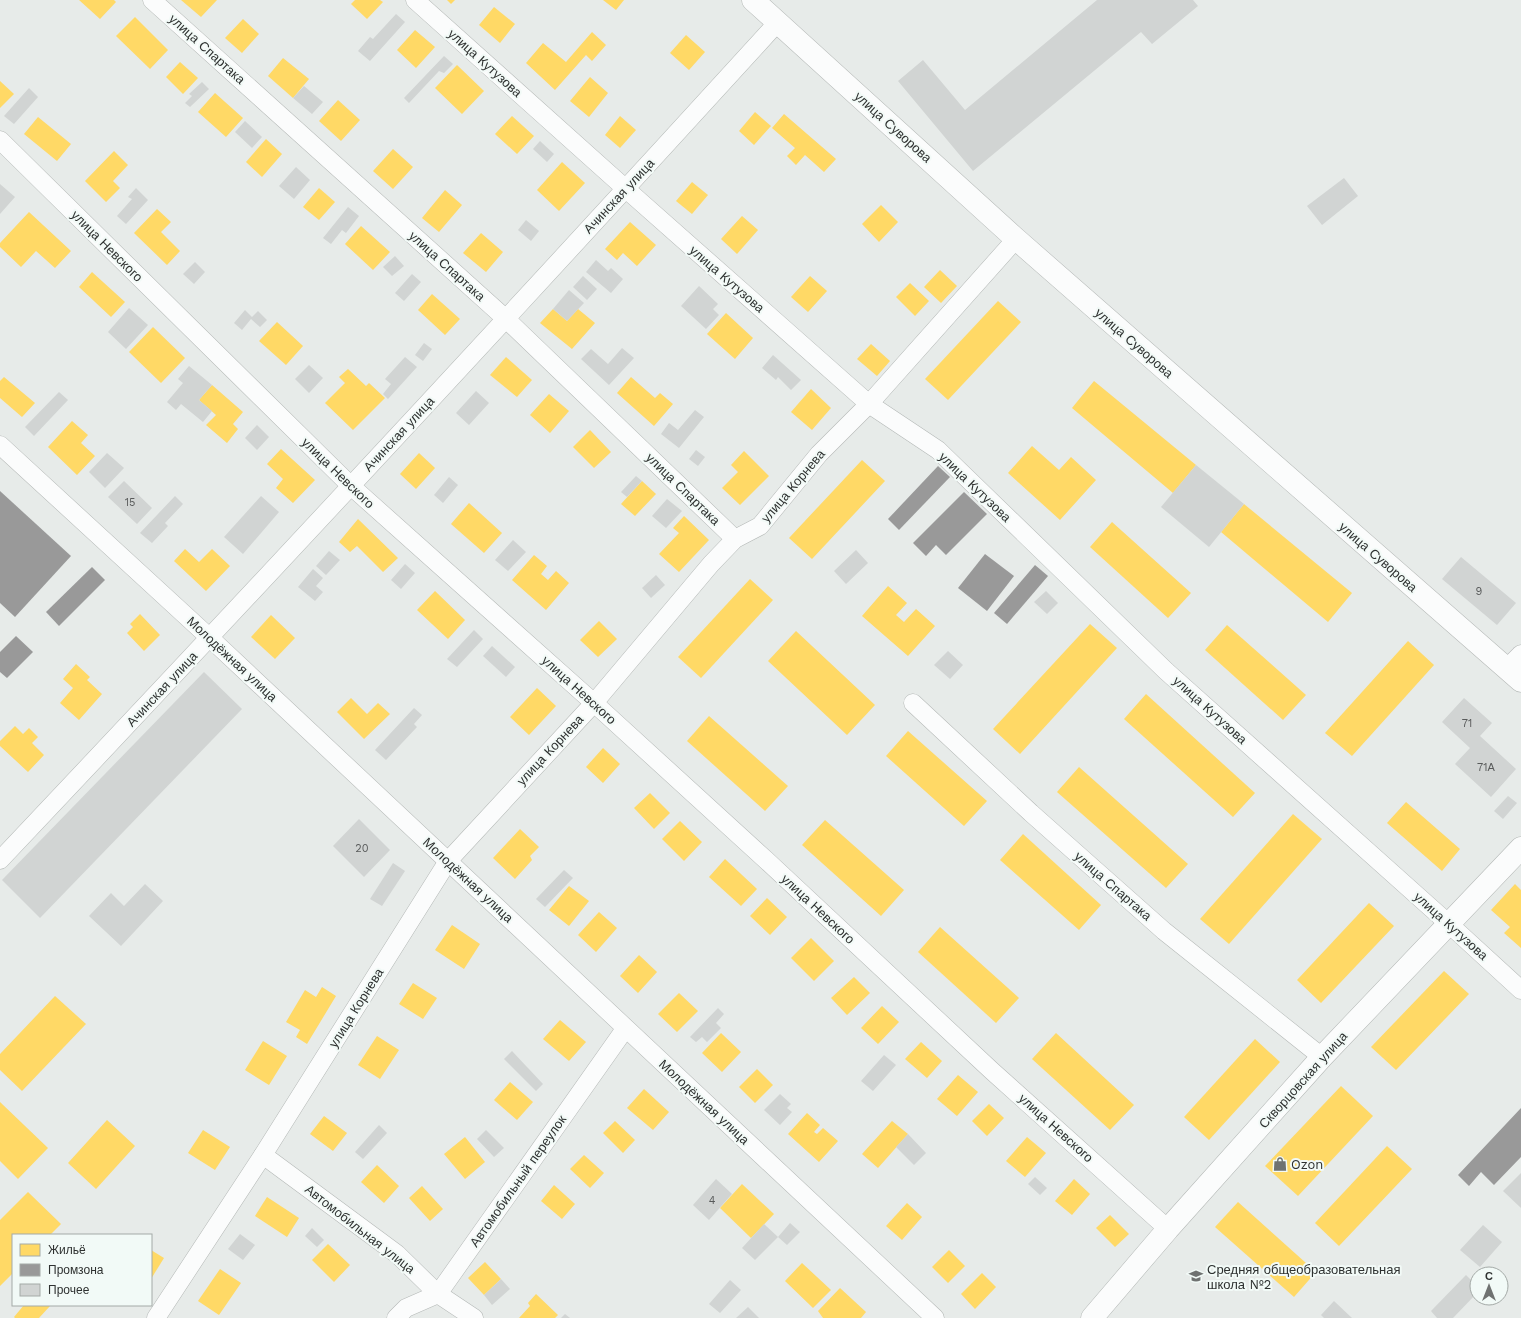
<svg xmlns="http://www.w3.org/2000/svg" width="1521" height="1318" font-family="'Work Sans',sans-serif">
  <style>
    .homes { fill: #ffd966 }
    .industry { fill: #999 }
    .building { fill: #d1d4d3 }
    .lines { fill: none; stroke-linecap: round; stroke-linejoin: round }
    .minor-casing { stroke: #b4b8b6; stroke-width: 19 }
    .tertiary-casing { stroke: #b4b8b6; stroke-width: 23 }
    .minor { stroke: #fbfcfc; stroke-width: 18 }
    .tertiary { stroke: #fbfcfc; stroke-width: 22 }
    .labels { text-anchor: middle; dominant-baseline: central; stroke-width: 4; stroke-linejoin: round; paint-order: stroke }
    .number-label { font-size: 11px; fill: #585a5a }
    .street-label { font-size: 13px; fill: #2e3130; stroke: #f2faf7 }
    .poi-label { font-size: 13px; fill: #2e3130; stroke: #f2faf7; text-anchor: start }
  </style>
  <rect width="100%" height="100%" fill="#e7ebe9"/>
  <g class="homes">
    <path d="M79,0H114L116,2L100,19Z"/>
    <path d="M181,0H217L201,17Z"/>
    <path d="M355,0H380L383,2L367,19L351,4Z"/>
    <path d="M447,0H455L451,4Z"/>
    <path d="M603,0H624L616,10Z"/>
    <path d="M494,7L515,24L500,43L479,25Z"/>
    <path d="M135,17L168,50L150,69L116,36Z"/>
    <path d="M243,19L259,34L242,53L225,38Z"/>
    <path d="M415,30L435,47L416,68L397,50Z"/>
    <path d="M592,32L606,45L592,61L586,55L555,90L526,63L543,43L566,62Z"/>
    <path d="M686,35L705,52L689,70L670,53Z"/>
    <path d="M283,58L309,79L293,98L268,76Z"/>
    <path d="M180,62L198,78L183,94L166,77Z"/>
    <path d="M457,65L484,91L462,114L435,88Z"/>
    <path d="M590,77L608,93L589,117L570,101Z"/>
    <path d="M0,81L14,94L0,108Z"/>
    <path d="M215,93L243,118L226,137L198,112Z"/>
    <path d="M338,100L360,120L341,141L319,121Z"/>
    <path d="M755,112L771,126L754,145L739,131Z"/>
    <path d="M784,114L836,159L824,172L805,155L796,165L787,156L795,148L772,128Z"/>
    <path d="M512,116L534,136L517,154L495,134Z"/>
    <path d="M620,116L636,130L620,148L605,135Z"/>
    <path d="M38,117L71,144L57,161L24,134Z"/>
    <path d="M266,139L282,154L262,177L246,162Z"/>
    <path d="M393,149L413,167L393,189L373,171Z"/>
    <path d="M114,151L128,165L113,181L120,188L106,202L85,181Z"/>
    <path d="M562,162L585,183L559,211L537,190Z"/>
    <path d="M692,182L708,195L692,214L676,201Z"/>
    <path d="M319,188L335,202L319,220L303,207Z"/>
    <path d="M445,190L462,205L439,232L422,218Z"/>
    <path d="M881,205L898,222L879,242L862,224Z"/>
    <path d="M157,209L171,222L161,232L180,251L167,265L134,233Z"/>
    <path d="M29,212L71,251L55,268L36,251L21,267L0,247V243Z"/>
    <path d="M742,216L758,230L737,254L721,239Z"/>
    <path d="M630,222L656,245L637,266L623,253L617,260L605,249Z"/>
    <path d="M361,226L390,252L373,270L345,244Z"/>
    <path d="M481,233L503,252L486,272L463,253Z"/>
    <path d="M940,270L957,286L941,303L924,287Z"/>
    <path d="M92,272L125,302L111,317L79,287Z"/>
    <path d="M810,276L827,291L808,312L791,297Z"/>
    <path d="M910,283L929,301L915,316L896,297Z"/>
    <path d="M432,294L460,319L445,335L418,310Z"/>
    <path d="M998,301L1021,322L948,400L925,379Z"/>
    <path d="M553,309L567,321L578,309L595,323L572,349L540,323Z"/>
    <path d="M726,313L753,338L735,359L707,334Z"/>
    <path d="M277,322L303,346L286,365L259,341Z"/>
    <path d="M153,327L185,358L161,383L129,352Z"/>
    <path d="M871,344L890,361L877,376L857,359Z"/>
    <path d="M506,357L532,380L517,397L490,375Z"/>
    <path d="M348,369L366,386L369,383L385,398L353,430L325,403L345,383L339,377Z"/>
    <path d="M4,377L35,403L22,417L0,398V381Z"/>
    <path d="M631,377L655,398L660,393L673,404L654,426L617,393Z"/>
    <path d="M1094,381L1196,465L1173,493L1072,408Z"/>
    <path d="M212,385L243,412L233,424L238,429L227,443L206,425L216,415L199,400Z"/>
    <path d="M811,389L831,408L812,430L791,412Z"/>
    <path d="M549,394L569,411L550,433L530,415Z"/>
    <path d="M72,421L88,435L81,443L95,456L77,475L48,447Z"/>
    <path d="M590,430L611,452L594,468L573,447Z"/>
    <path d="M1032,446L1059,470L1071,457L1096,480L1060,520L1008,473Z"/>
    <path d="M281,449L315,480L293,503L276,488L283,479L267,464Z"/>
    <path d="M744,451L769,476L740,505L722,488L738,472L731,465Z"/>
    <path d="M419,453L435,468L416,489L400,474Z"/>
    <path d="M862,460L885,481L812,559L789,538Z"/>
    <path d="M642,481L656,494L635,516L621,504Z"/>
    <path d="M469,503L502,533L484,553L451,524Z"/>
    <path d="M1244,504L1352,593L1328,622L1221,532Z"/>
    <path d="M684,516L709,540L679,572L659,554L679,533L673,528Z"/>
    <path d="M358,519L398,558L383,572L357,546L350,552L339,542Z"/>
    <path d="M1112,522L1191,593L1168,618L1090,547Z"/>
    <path d="M185,549L199,562L212,549L230,566L206,591L174,561Z"/>
    <path d="M534,555L547,566L541,574L548,580L556,571L569,583L546,610L512,580Z"/>
    <path d="M750,579L773,600L701,678L678,657Z"/>
    <path d="M888,586L907,603L896,615L904,622L916,609L935,626L908,656L862,616Z"/>
    <path d="M435,591L465,620L448,639L417,610Z"/>
    <path d="M140,614L160,635L144,651L127,633L133,627L130,624Z"/>
    <path d="M271,615L295,638L275,659L251,637Z"/>
    <path d="M599,621L617,639L598,657L580,640Z"/>
    <path d="M1090,624L1117,648L1020,754L993,729Z"/>
    <path d="M1227,625L1306,695L1283,720L1205,650Z"/>
    <path d="M796,631L875,705L847,735L768,661Z"/>
    <path d="M1408,641L1434,665L1352,756L1325,733Z"/>
    <path d="M76,664L90,677L87,680L102,694L79,720L60,703L73,688L63,679Z"/>
    <path d="M537,688L556,706L529,735L510,717Z"/>
    <path d="M1146,694L1255,793L1233,817L1124,719Z"/>
    <path d="M351,698L367,714L378,703L390,714L364,739L337,712Z"/>
    <path d="M709,716L788,786L765,811L687,741Z"/>
    <path d="M15,726L23,734L29,728L38,737L32,743L44,755L28,772L0,746V741Z"/>
    <path d="M908,731L987,801L964,826L886,756Z"/>
    <path d="M603,748L620,764L603,783L586,767Z"/>
    <path d="M1079,767L1188,864L1166,888L1057,792Z"/>
    <path d="M650,793L670,813L654,829L634,808Z"/>
    <path d="M1406,802L1460,849L1442,871L1387,823Z"/>
    <path d="M1293,814L1322,839L1229,944L1200,919Z"/>
    <path d="M825,820L904,890L881,916L802,845Z"/>
    <path d="M680,821L702,842L684,861L662,839Z"/>
    <path d="M520,829L539,847L530,856L532,860L515,879L493,858Z"/>
    <path d="M1023,834L1101,905L1079,930L1000,860Z"/>
    <path d="M725,859L757,889L741,906L709,877Z"/>
    <path d="M1515,884L1521,890V948L1504,933L1510,927L1491,910Z"/>
    <path d="M569,886L589,901L569,926L549,910Z"/>
    <path d="M767,898L787,917L770,935L750,916Z"/>
    <path d="M1369,903L1394,926L1321,1003L1297,980Z"/>
    <path d="M599,912L617,928L596,952L578,935Z"/>
    <path d="M452,925L480,944L464,969L435,950Z"/>
    <path d="M940,927L1019,998L996,1023L918,952Z"/>
    <path d="M811,938L834,961L814,981L791,958Z"/>
    <path d="M639,955L657,972L638,993L620,976Z"/>
    <path d="M1444,971L1469,994L1396,1070L1371,1047Z"/>
    <path d="M854,977L870,993L847,1015L831,998Z"/>
    <path d="M413,983L437,998L423,1019L399,1004Z"/>
    <path d="M322,987L336,996L307,1044L296,1037L300,1030L286,1022L305,990L316,997Z"/>
    <path d="M679,993L698,1011L677,1032L658,1014Z"/>
    <path d="M55,996L86,1024L22,1091L0,1070V1054Z"/>
    <path d="M882,1006L899,1022L878,1044L861,1028Z"/>
    <path d="M560,1020L586,1042L569,1061L543,1039Z"/>
    <path d="M721,1033L741,1052L722,1072L702,1053Z"/>
    <path d="M1056,1033L1134,1105L1110,1130L1032,1059Z"/>
    <path d="M377,1036L399,1050L380,1079L358,1065Z"/>
    <path d="M1255,1039L1280,1062L1209,1140L1184,1117Z"/>
    <path d="M263,1041L287,1056L269,1085L245,1070Z"/>
    <path d="M921,1042L942,1061L927,1078L905,1059Z"/>
    <path d="M757,1069L773,1085L755,1103L739,1087Z"/>
    <path d="M958,1075L978,1092L957,1116L937,1099Z"/>
    <path d="M510,1082L533,1102L517,1120L494,1100Z"/>
    <path d="M1341,1086L1373,1116L1298,1196L1265,1166Z"/>
    <path d="M644,1089L669,1112L653,1130L627,1108Z"/>
    <path d="M0,1102L48,1148L18,1179L0,1161Z"/>
    <path d="M989,1104L1004,1118L987,1136L972,1121Z"/>
    <path d="M807,1113L820,1125L814,1132L817,1134L823,1128L838,1141L819,1162L788,1134Z"/>
    <path d="M324,1116L347,1133L333,1151L310,1134Z"/>
    <path d="M107,1120L135,1146L96,1189L68,1163Z"/>
    <path d="M615,1121L635,1140L623,1153L603,1133Z"/>
    <path d="M892,1121L908,1134L878,1168L862,1154Z"/>
    <path d="M203,1130L230,1147L215,1170L188,1153Z"/>
    <path d="M465,1137L485,1162L465,1179L444,1154Z"/>
    <path d="M1027,1137L1046,1153L1025,1177L1006,1161Z"/>
    <path d="M1387,1146L1412,1169L1339,1246L1315,1223Z"/>
    <path d="M584,1155L604,1173L590,1188L570,1169Z"/>
    <path d="M377,1165L399,1186L384,1203L361,1182Z"/>
    <path d="M1074,1179L1090,1194L1072,1215L1055,1201Z"/>
    <path d="M742,1184L774,1214L751,1238L720,1208Z"/>
    <path d="M554,1185L575,1204L562,1219L541,1201Z"/>
    <path d="M422,1186L443,1209L430,1221L409,1198Z"/>
    <path d="M28,1192L61,1224L50,1235H13V1273L0,1286V1220Z"/>
    <path d="M267,1197L299,1218L287,1237L255,1216Z"/>
    <path d="M1238,1202L1316,1272L1294,1297L1215,1227Z"/>
    <path d="M907,1203L922,1217L902,1240L886,1226Z"/>
    <path d="M1110,1215L1129,1234L1115,1247L1096,1228Z"/>
    <path d="M328,1244L350,1265L334,1282L312,1260Z"/>
    <path d="M151,1250L164,1258L151,1279Z"/>
    <path d="M949,1250L965,1266L948,1283L932,1267Z"/>
    <path d="M485,1262L501,1279L484,1295L468,1278Z"/>
    <path d="M802,1263L831,1290L813,1308L785,1281Z"/>
    <path d="M220,1269L241,1283L219,1315L198,1301Z"/>
    <path d="M982,1273L996,1287L975,1309L961,1294Z"/>
    <path d="M840,1288L866,1312L861,1318H823L818,1311Z"/>
    <path d="M536,1294L558,1315L555,1318H519L530,1306L528,1303Z"/>
    <path d="M24,1305H49L50,1306L39,1318H15L14,1317Z"/>
  </g>
  <g class="industry">
    <path d="M938,466L950,477L899,530L888,519Z"/>
    <path d="M0,491L71,556L15,617L0,603Z"/>
    <path d="M964,492L987,514L946,555L936,545L926,556L913,543Z"/>
    <path d="M985,554L1014,576L987,611L958,588Z"/>
    <path d="M1035,565L1048,576L1007,624L994,613Z"/>
    <path d="M92,567L105,580L59,626L46,612Z"/>
    <path d="M16,636L33,652L7,678L0,672V652Z"/>
    <path d="M1521,1108V1157L1494,1185L1481,1172L1469,1186L1458,1175Z"/>
  </g>
  <g class="building">
    <path d="M1097,0H1193L1198,6L1152,44L1141,32L973,171L898,81L923,60L965,110Z"/>
    <path d="M396,14L405,22L370,61L358,51L370,37L373,39Z"/>
    <path d="M444,56L453,64L444,73L439,71L409,103L404,98Z"/>
    <path d="M202,82L209,89L190,107L185,103L192,96L189,94Z"/>
    <path d="M304,86L323,102L312,114L293,98Z"/>
    <path d="M29,88L38,97L14,124L4,116Z"/>
    <path d="M245,121L262,137L252,148L235,132Z"/>
    <path d="M540,141L554,154L547,162L533,149Z"/>
    <path d="M296,167L310,180L294,199L279,186Z"/>
    <path d="M1344,178L1358,196L1322,225L1307,206Z"/>
    <path d="M0,184L15,197L0,214Z"/>
    <path d="M136,188L148,200L126,224L117,216L132,199L128,197Z"/>
    <path d="M348,207L359,216L346,233L342,230L331,244L323,238Z"/>
    <path d="M526,220L539,231L531,241L518,230Z"/>
    <path d="M395,256L404,266L392,276L383,267Z"/>
    <path d="M596,260L608,271L611,268L623,279L611,293L586,272Z"/>
    <path d="M195,262L205,272L194,284L183,274Z"/>
    <path d="M412,274L421,282L404,301L395,293Z"/>
    <path d="M583,276L597,289L587,300L573,287Z"/>
    <path d="M699,286L718,304L713,309L719,315L706,329L681,306Z"/>
    <path d="M569,290L584,303L567,321L553,309Z"/>
    <path d="M129,308L148,325L126,349L108,332Z"/>
    <path d="M245,310L252,317L258,311L267,320L260,327L251,319L242,330L234,323Z"/>
    <path d="M424,343L432,349L423,361L415,355Z"/>
    <path d="M622,348L634,358L609,385L581,359L591,349L608,364Z"/>
    <path d="M773,355L801,380L791,390L778,377L776,380L762,368Z"/>
    <path d="M405,357L417,367L388,399L383,394L391,384L385,379Z"/>
    <path d="M309,365L323,378L309,393L295,379Z"/>
    <path d="M189,366L212,385L199,400L212,411L203,422L181,404L176,410L167,402L183,383L178,379Z"/>
    <path d="M476,391L489,403L469,425L456,413Z"/>
    <path d="M59,392L68,400L34,436L25,427Z"/>
    <path d="M695,410L704,417L679,448L661,434L669,423L678,430Z"/>
    <path d="M257,425L269,437L257,450L245,438Z"/>
    <path d="M696,450L705,457L698,466L689,459Z"/>
    <path d="M107,453L124,468L105,488L89,472Z"/>
    <path d="M1196,465L1244,504L1209,547L1161,507Z"/>
    <path d="M636,476L642,481L627,497L621,492Z"/>
    <path d="M449,477L458,485L443,503L434,495Z"/>
    <path d="M124,481L152,508L137,524L108,497Z"/>
    <path d="M175,496L183,504L165,523L168,526L152,543L140,533Z"/>
    <path d="M261,496L279,512L243,554L224,537Z"/>
    <path d="M667,499L682,511L666,528L652,516Z"/>
    <path d="M513,540L526,552L508,571L495,560Z"/>
    <path d="M856,550L868,563L846,584L834,571Z"/>
    <path d="M329,551L340,560L326,575L316,566Z"/>
    <path d="M1461,557L1516,603L1497,625L1442,579Z"/>
    <path d="M405,564L415,573L401,589L391,580Z"/>
    <path d="M313,569L323,578L316,586L323,592L315,601L298,587Z"/>
    <path d="M656,575L665,585L651,598L642,588Z"/>
    <path d="M1046,591L1058,603L1047,614L1034,602Z"/>
    <path d="M474,630L483,639L457,667L447,659Z"/>
    <path d="M492,646L515,667L506,677L483,656Z"/>
    <path d="M948,651L963,665L950,679L934,665Z"/>
    <path d="M204,672L242,709L40,918L2,880Z"/>
    <path d="M1464,698L1492,723L1480,736L1516,769L1491,797L1455,764L1470,748L1442,722Z"/>
    <path d="M414,708L422,715L414,724L417,727L386,760L375,750Z"/>
    <path d="M1508,796L1517,803L1503,819L1494,811Z"/>
    <path d="M359,819L390,850L364,877L333,846Z"/>
    <path d="M393,863L405,871L382,906L370,899Z"/>
    <path d="M564,870L573,878L545,907L536,899Z"/>
    <path d="M145,884L163,901L121,946L89,916L111,893L124,906Z"/>
    <path d="M718,1008L724,1014L716,1023L721,1028L707,1042L702,1037L696,1042L690,1037Z"/>
    <path d="M512,1051L543,1084L536,1091L504,1059Z"/>
    <path d="M884,1055L896,1065L873,1091L861,1081Z"/>
    <path d="M780,1094L791,1104L787,1108L792,1112L780,1125L764,1110Z"/>
    <path d="M379,1125L387,1133L363,1159L355,1152Z"/>
    <path d="M486,1130L504,1148L494,1157L477,1139Z"/>
    <path d="M908,1134L926,1153L914,1165L896,1147Z"/>
    <path d="M1521,1173V1208L1503,1191Z"/>
    <path d="M1035,1177L1047,1188L1040,1195L1028,1184Z"/>
    <path d="M716,1179L732,1194L709,1220L693,1205Z"/>
    <path d="M790,1223L800,1232L787,1245L778,1237Z"/>
    <path d="M764,1224L778,1237L755,1260L742,1248Z"/>
    <path d="M1483,1225L1502,1242L1480,1267L1460,1250Z"/>
    <path d="M312,1228L324,1240L317,1247L305,1236Z"/>
    <path d="M240,1234L255,1245L243,1260L228,1249Z"/>
    <path d="M1466,1275L1477,1286V1293L1453,1318H1437L1431,1311Z"/>
    <path d="M501,1279L510,1289L492,1305L484,1295Z"/>
    <path d="M730,1280L741,1290L720,1313L709,1304Z"/>
    <path d="M1334,1301L1352,1318H1324L1321,1315Z"/>
    <path d="M748,1307L759,1318H736Z"/>
    <path d="M565,1314L570,1318H561Z"/>
  </g>
  <g class="lines">
    <defs>
      <g id="minor">
        <path d="M152,0L505,318L735,539"/>
        <path d="M415,0L626,189L869,404L938,450L1166,671L1449,924L1521,990"/>
        <path d="M0,140L351,486L594,703L766,860L992,1071L1168,1229"/>
        <path d="M0,445L210,638L935,1318"/>
        <path d="M1506,669L1521,654"/>
        <path d="M913,703L1031,813L1164,931L1322,1057"/>
        <path d="M0,860C262,583 521,304 778,22"/>
        <path d="M263,1155L397,1254L438,1294L474,1318"/>
        <path d="M156,1318L263,1155L448,861L594,703L711,564L735,539L760,526L819,454L869,404L1016,239"/>
        <path d="M396,1318L406,1308L438,1294L625,1029"/>
      </g>
      <g id="tertiary">
        <path d="M753,0L1016,239L1521,681"/>
        <path d="M1092,1318L1168,1229L1322,1057L1521,848"/>
      </g>
    </defs>
    <use href="#minor" class="minor-casing"/>
    <use href="#tertiary" class="tertiary-casing"/>
    <use href="#minor" class="minor"/>
    <use href="#tertiary" class="tertiary"/>
  </g>
  <defs>
    <symbol id="shop-bare" viewBox="-9 -9 18 18"><path d="M-5-2.5h2.3a2.7 3.5 0 0 1 5.4 0H5L5.5 6h-11ZM-1.5-2.5h3a1.5 2.3 0 0 0-3 0Z" fill="#6f7271" stroke="#f2faf7" stroke-width="2.5" paint-order="stroke"/></symbol>
    <symbol id="school-bare" viewBox="-9 -9 18 18"><path d="M0-5L7-2L0 1L-7-2ZM-4 1L0 2.5L4 1V4Q0 6-4 4Z" fill="#6f7271" stroke="#f2faf7" stroke-width="2.5" paint-order="stroke"/></symbol>
  </defs>
  <g fill-rule="evenodd">
    <use href="#shop-bare" x="1270" y="1154" width="20" height="20"/>
    <use href="#school-bare" x="1186" y="1266" width="20" height="20"/>
  </g>
  <g class="labels">
    <g class="number-label">
      <text x="130" y="502">15</text>
      <text x="1479" y="591">9</text>
      <text x="1467" y="723">71</text>
      <text x="1486" y="767">71А</text>
      <text x="362" y="848">20</text>
      <text x="712" y="1200">4</text>
    </g>
    <g class="street-label">
      <text transform="translate(207 49) rotate(42)">улица Спартака</text>
      <text transform="translate(485 63) rotate(42)">улица Кутузова</text>
      <text transform="translate(893 127) rotate(42)">улица Суворова</text>
      <text transform="translate(619 196) rotate(-47)">Ачинская улица</text>
      <text transform="translate(107 246) rotate(45)">улица Невского</text>
      <text transform="translate(447 266) rotate(42)">улица Спартака</text>
      <text transform="translate(727 279) rotate(41)">улица Кутузова</text>
      <text transform="translate(1134 343) rotate(41)">улица Суворова</text>
      <text transform="translate(399 434) rotate(-47)">Ачинская улица</text>
      <text transform="translate(338 473) rotate(44)">улица Невского</text>
      <text transform="translate(793 486) rotate(-50)">улица Корнева</text>
      <text transform="translate(975 487) rotate(44)">улица Кутузова</text>
      <text transform="translate(683 489) rotate(44)">улица Спартака</text>
      <text transform="translate(1378 557) rotate(41)">улица Суворова</text>
      <text transform="translate(232 659) rotate(43)">Молодёжная улица</text>
      <text transform="translate(162 689) rotate(-47)">Ачинская улица</text>
      <text transform="translate(579 690) rotate(42)">улица Невского</text>
      <text transform="translate(1210 710) rotate(42)">улица Кутузова</text>
      <text transform="translate(550 750) rotate(-47)">улица Корнева</text>
      <text transform="translate(468 880) rotate(43)">Молодёжная улица</text>
      <text transform="translate(1113 886) rotate(41)">улица Спартака</text>
      <text transform="translate(818 909) rotate(43)">улица Невского</text>
      <text transform="translate(1451 926) rotate(42)">улица Кутузова</text>
      <text transform="translate(356 1008) rotate(-58)">улица Корнева</text>
      <text transform="translate(1303 1080) rotate(-48)">Скворцовская улица</text>
      <text transform="translate(704 1102) rotate(43)">Молодёжная улица</text>
      <text transform="translate(1056 1128) rotate(42)">улица Невского</text>
      <text transform="translate(518 1181) rotate(-55)">Автомобильный переулок</text>
      <text transform="translate(360 1229) rotate(38)">Автомобильная улица</text>
    </g>
    <g class="poi-label">
      <text x="1291" y="1164">Ozon</text>
      <text x="1207" y="1269">Средняя общеобразовательная<tspan x="1207" dy="15">школа №2</tspan></text>
    </g>
  </g>
  <rect x="12" y="1234" width="140" height="72" fill="#f2faf7" stroke="#a4aaa7"/>
  <rect x="20" y="1244" width="20" height="12" fill="#ffd966" stroke="#a4aaa7"/>
  <text x="48" y="1254" font-size="12" fill="#2e3130">Жильё</text>
  <rect x="20" y="1264" width="20" height="12" fill="#999999" stroke="#a4aaa7"/>
  <text x="48" y="1274" font-size="12" fill="#2e3130">Промзона</text>
  <rect x="20" y="1284" width="20" height="12" fill="#d1d4d3" stroke="#a4aaa7"/>
  <text x="48" y="1294" font-size="12" fill="#2e3130">Прочее</text>
  <g transform="translate(1489 1286)"><circle r="19" fill="#f2faf7" stroke="#a4aaa7"/>
  <path d="M0-3L7 15L0 10L-7 15Z" fill="#6f7271"/>
  <text y="-6" font-size="11" font-weight="bold" text-anchor="middle" fill="#2e3130">С</text>
  </g>
</svg>
